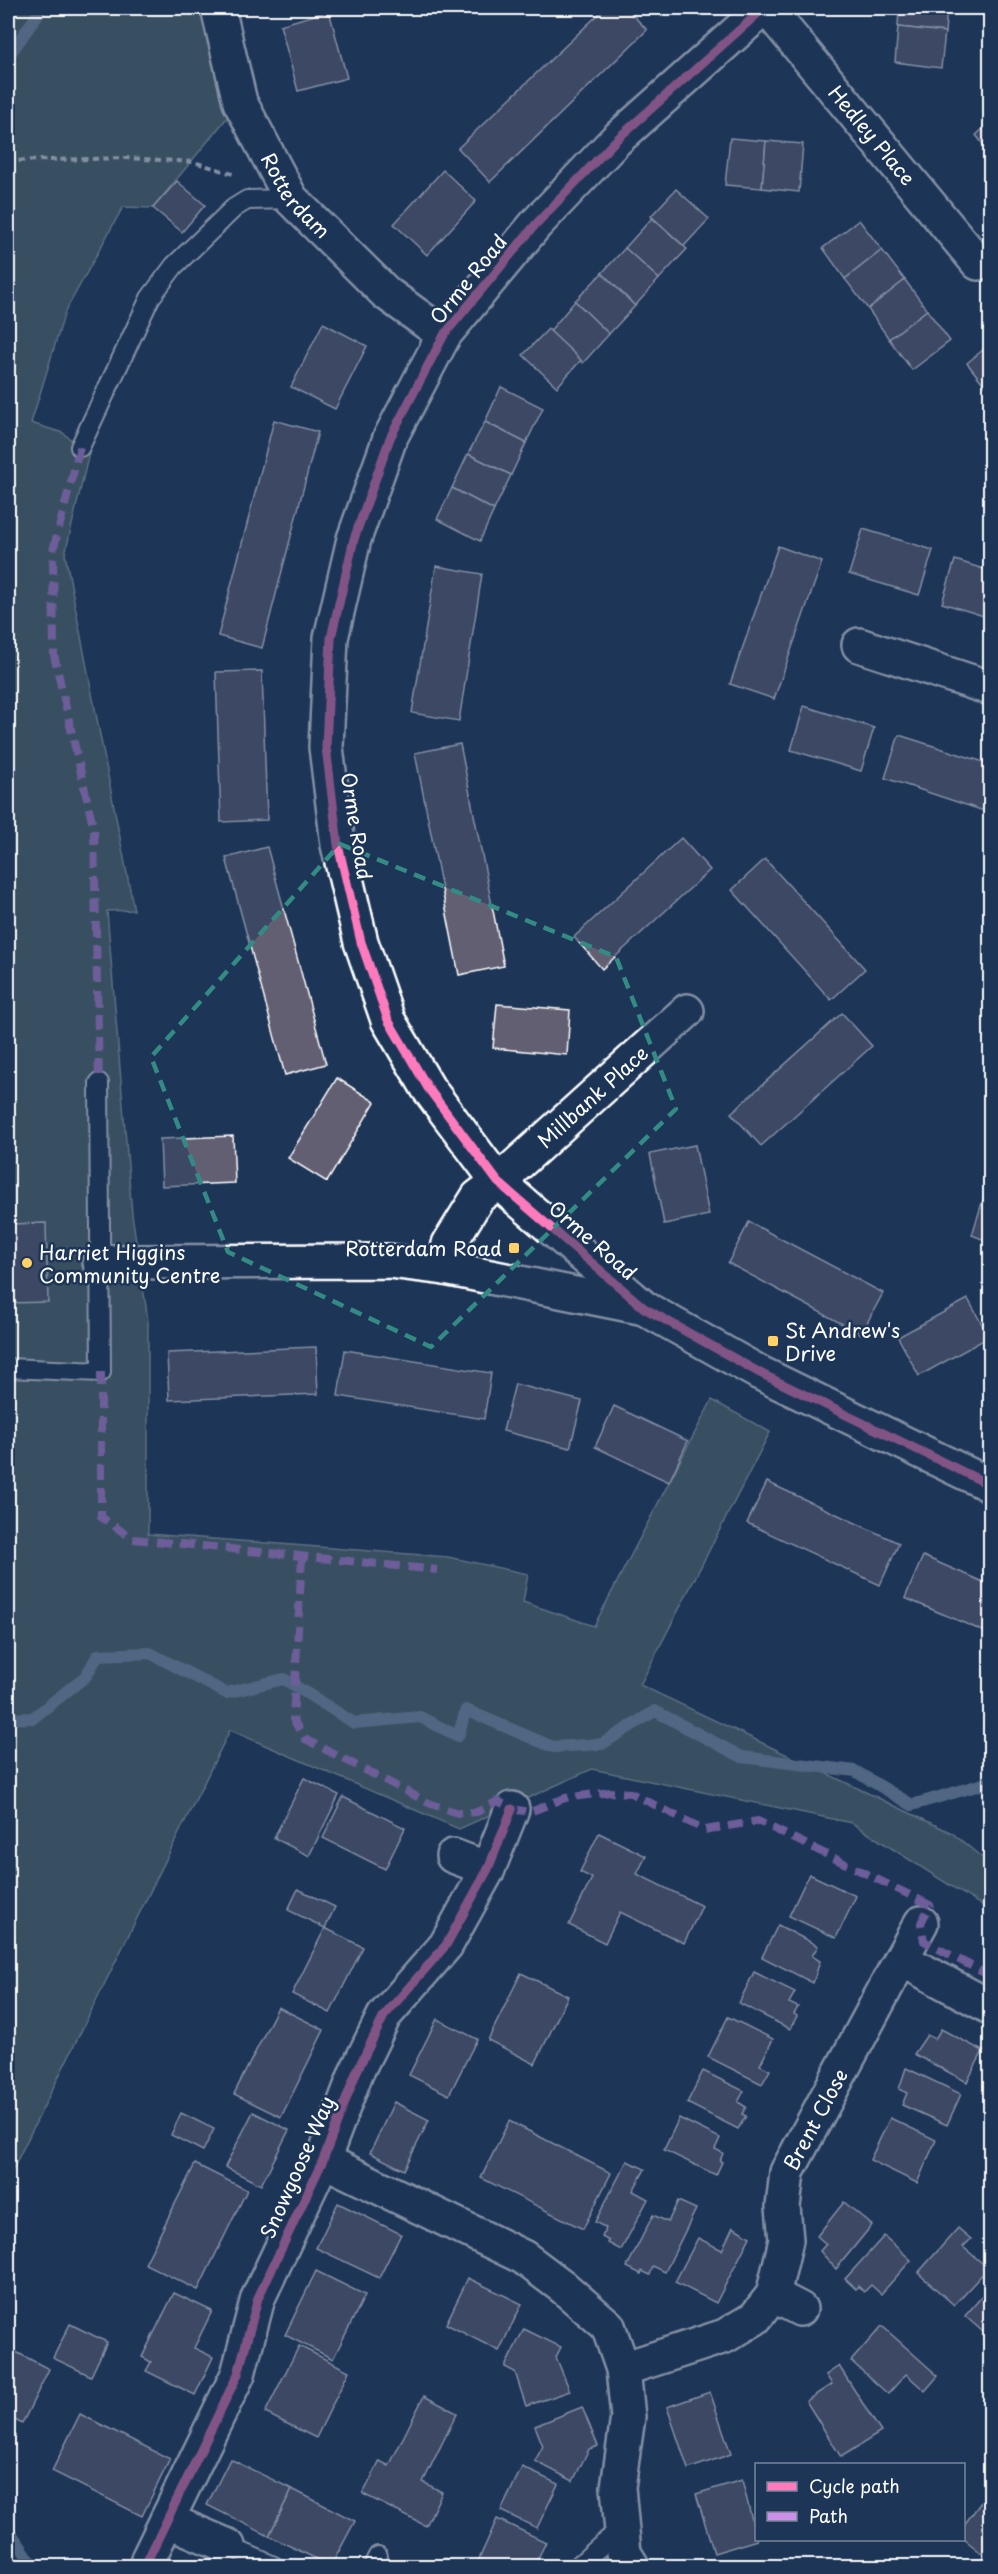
<svg xmlns="http://www.w3.org/2000/svg" width="998" height="2574" font-family="'Playpen Sans',sans-serif">
  <style>
    .green { fill: #596f6c; stroke: #acb7b6; stroke-width: 1.5 }
    .lines { fill: none; stroke-linecap: round; stroke-linejoin: round }
    .stream { stroke: #8ea3b9; stroke-width: 12 }
    .building { fill: #635e73; stroke: #fff; stroke-width: 1.5 }
    .lane-casing { stroke: #fff; stroke-width: 22 }
    .street-casing { stroke: #fff; stroke-width: 38 }
    .path { stroke: #fff; stroke-width: 4; stroke-dasharray: 6 4.5; stroke-linecap: butt }
    .lane { stroke: #1d3557; stroke-width: 18 }
    .street { stroke: #1d3557; stroke-width: 33 }
    .quiet { stroke: #ce8fe9; stroke-width: 8; stroke-dasharray: 15 8; stroke-linecap: butt }
    .cycleway-casing { stroke: #1d3557; stroke-width: 13 }
    .cycleway { stroke: #fd7abc; stroke-width: 9 }
    .marked { fill: none; stroke: #338b84; stroke-width: 4.5; stroke-dasharray: 12 8; stroke-linejoin: round }
    .poi-dot { fill: #ffd166; stroke: #1d3557; stroke-width: 2 }
    .labels { text-anchor: middle; dominant-baseline: central; stroke-width: 5; stroke-linejoin: round; paint-order: stroke }
    .street-label { font-size: 20px; fill: #fff; stroke: #1d3557 }
    .poi-label { font-size: 20px; fill: #fff; stroke: #1d3557; text-anchor: start }
  </style>
  <rect width="100%" height="100%" fill="#1d3557"/>
  <filter id="ink" filterUnits="userSpaceOnUse"><feTurbulence type="fractalNoise" baseFrequency=".0167" numOctaves="2"/><feDisplacementMap in="SourceGraphic" scale="12" xChannelSelector="R" yChannelSelector="G"/><feConvolveMatrix kernelMatrix="1 2 1 2 8 2 1 2 1" color-interpolation-filters="sRGB"/></filter>
  <g filter="url(#ink)">
    <path class="green" d="M8,8H218L240,102L153,208L123,207L65,312L31,423L63,433L80,447L90,449L65,554L134,910L107,911L132,1214L148,1320V1534L448,1557L528,1574L523,1602L594,1626L712,1400L770,1432L640,1685L952,1833L990,1864V1911L852,1823L592,1769L459,1829L230,1730L8,2179Z"/>
    <g class="lines">
      <g class="stream">
        <path d="M8,57L42,8"/>
        <path d="M8,1719L33,1718L86,1676L98,1655L150,1653L226,1693L284,1679L354,1723L420,1717L458,1736L466,1710L553,1747L602,1744L655,1711L742,1757L855,1771L912,1805L990,1782"/>
        <path d="M8,2529L34,2566"/>
      </g>
    </g>
    <g class="building">
      <path d="M605,8H626L647,30L490,182L458,148Z"/>
      <path d="M899,8H947L945,32L898,27Z"/>
      <path d="M329,11L347,78L298,91L280,25Z"/>
      <path d="M898,27L945,32L941,68L895,62Z"/>
      <path d="M990,123V153L976,135Z"/>
      <path d="M730,138L766,141L762,188L725,185Z"/>
      <path d="M766,141L803,144L799,192L762,188Z"/>
      <path d="M443,170L476,201L427,255L394,224Z"/>
      <path d="M177,181L205,205L182,232L153,208Z"/>
      <path d="M676,189L709,219L684,246L651,216Z"/>
      <path d="M652,218L687,249L659,279L625,248Z"/>
      <path d="M859,220L882,250L845,279L823,248Z"/>
      <path d="M625,248L659,279L635,306L602,273Z"/>
      <path d="M882,250L905,280L868,309L845,279Z"/>
      <path d="M602,273L635,306L609,334L575,301Z"/>
      <path d="M905,280L927,310L889,339L868,309Z"/>
      <path d="M575,301L609,334L583,363L550,331Z"/>
      <path d="M927,310L950,341L912,370L889,339Z"/>
      <path d="M323,323L367,346L335,409L291,387Z"/>
      <path d="M548,329L581,360L557,387L523,355Z"/>
      <path d="M990,344V392L967,363Z"/>
      <path d="M501,387L543,408L526,443L485,422Z"/>
      <path d="M274,420L318,432L262,648L218,636Z"/>
      <path d="M485,422L526,443L511,475L468,454Z"/>
      <path d="M468,454L511,475L494,510L452,488Z"/>
      <path d="M452,488L494,510L480,541L437,519Z"/>
      <path d="M863,529L933,550L919,595L849,574Z"/>
      <path d="M778,546L822,562L774,699L730,684Z"/>
      <path d="M955,560L990,571V618L942,603Z"/>
      <path d="M436,566L482,574L459,721L412,713Z"/>
      <path d="M262,671L267,820L221,822L216,672Z"/>
      <path d="M804,706L874,728L861,771L791,750Z"/>
      <path d="M899,735L990,764V813L885,778Z"/>
      <path d="M460,744L504,966L459,975L415,753Z"/>
      <path d="M681,838L710,870L602,969L574,937Z"/>
      <path d="M267,847L326,1064L285,1075L226,858Z"/>
      <path d="M765,859L865,969L831,1000L732,890Z"/>
      <path d="M497,1004L570,1010L567,1055L493,1048Z"/>
      <path d="M842,1013L872,1046L761,1146L731,1113Z"/>
      <path d="M337,1078L375,1102L327,1182L288,1158Z"/>
      <path d="M233,1136L235,1183L162,1186L160,1139Z"/>
      <path d="M695,1145L709,1215L664,1224L650,1154Z"/>
      <path d="M990,1177V1242L972,1235Z"/>
      <path d="M749,1222L883,1293L861,1334L728,1263Z"/>
      <path d="M46,1223L48,1302L8,1303V1224Z"/>
      <path d="M968,1299L989,1337L919,1376L898,1337Z"/>
      <path d="M316,1347L318,1394L169,1400L167,1353Z"/>
      <path d="M345,1350L491,1373L484,1419L338,1396Z"/>
      <path d="M515,1384L582,1401L570,1448L503,1431Z"/>
      <path d="M614,1406L688,1441L669,1482L595,1447Z"/>
      <path d="M767,1482L899,1543L880,1585L747,1523Z"/>
      <path d="M923,1556L990,1585V1634L905,1598Z"/>
      <path d="M304,1778L339,1795L309,1856L274,1838Z"/>
      <path d="M343,1797L405,1828L385,1869L323,1838Z"/>
      <path d="M599,1833L646,1856L637,1874L702,1906L684,1943L620,1912L605,1943L569,1925L592,1878L580,1872Z"/>
      <path d="M809,1874L856,1896L836,1938L789,1916Z"/>
      <path d="M298,1889L335,1907L325,1928L288,1910Z"/>
      <path d="M778,1925L818,1946L812,1956L820,1961L813,1983L762,1957Z"/>
      <path d="M325,1928L363,1947L330,2013L292,1994Z"/>
      <path d="M754,1972L795,1992L789,2003L798,2007L794,2014L797,2016L790,2029L739,2003Z"/>
      <path d="M521,1973L568,1996L535,2064L488,2040Z"/>
      <path d="M278,2007L324,2030L281,2117L234,2094Z"/>
      <path d="M728,2017L773,2039L760,2065L770,2070L762,2084L708,2057Z"/>
      <path d="M437,2019L477,2039L449,2095L409,2075Z"/>
      <path d="M941,2029L983,2051L967,2082L914,2054L927,2035L935,2039Z"/>
      <path d="M906,2068L961,2094L947,2125L902,2105L907,2093L899,2089Z"/>
      <path d="M703,2071L744,2091L738,2102L746,2107L742,2114L746,2116L738,2129L687,2103Z"/>
      <path d="M394,2102L429,2120L404,2170L370,2153Z"/>
      <path d="M253,2112L289,2130L261,2185L225,2167Z"/>
      <path d="M181,2113L214,2129L203,2151L171,2135Z"/>
      <path d="M679,2118L720,2138L715,2149L723,2153L720,2161L722,2162L716,2175L664,2150Z"/>
      <path d="M890,2118L936,2140L917,2183L870,2160Z"/>
      <path d="M509,2121L611,2173L583,2229L481,2178Z"/>
      <path d="M627,2161L645,2169L633,2191L648,2199L621,2250L608,2243L609,2241L602,2237L606,2228L595,2222Z"/>
      <path d="M195,2164L247,2190L198,2290L145,2264Z"/>
      <path d="M678,2201L696,2209L665,2272L653,2266L650,2275L642,2271L641,2274L627,2267L653,2215L668,2222Z"/>
      <path d="M844,2202L872,2225L836,2269L820,2251L826,2244L817,2236Z"/>
      <path d="M338,2203L401,2234L379,2278L316,2248Z"/>
      <path d="M733,2227L750,2237L716,2303L675,2282L698,2238L722,2250Z"/>
      <path d="M958,2228L971,2239L963,2247L988,2268L954,2305L918,2273Z"/>
      <path d="M884,2236L911,2260L881,2294L871,2285L864,2292L858,2286L856,2289L845,2279Z"/>
      <path d="M316,2271L365,2295L333,2359L285,2335Z"/>
      <path d="M468,2278L522,2304L499,2351L446,2324Z"/>
      <path d="M990,2287V2338L965,2316Z"/>
      <path d="M174,2293L212,2311L194,2348L213,2357L195,2395L146,2371L151,2362L142,2357Z"/>
      <path d="M70,2324L107,2342L91,2376L53,2358Z"/>
      <path d="M882,2326L938,2376L925,2391L906,2374L888,2394L851,2361Z"/>
      <path d="M524,2329L561,2347L556,2357L570,2391L526,2406L515,2372L505,2367Z"/>
      <path d="M299,2346L349,2371L316,2438L265,2413Z"/>
      <path d="M16,2352L49,2369L22,2424L8,2416V2369Z"/>
      <path d="M839,2366L881,2432L841,2457L806,2401L832,2384L826,2375Z"/>
      <path d="M710,2392L731,2454L688,2469L667,2407Z"/>
      <path d="M424,2396L457,2413L423,2482L442,2492L426,2526L363,2494L380,2461L389,2466Z"/>
      <path d="M582,2407L598,2446L589,2449L573,2481L535,2461L543,2446L535,2426Z"/>
      <path d="M80,2414L170,2459L142,2516L52,2471Z"/>
      <path d="M230,2459L292,2489L269,2536L207,2505Z"/>
      <path d="M522,2467L558,2484L537,2528L501,2511Z"/>
      <path d="M742,2480L757,2540L714,2553L696,2494Z"/>
      <path d="M292,2489L355,2521L331,2566L269,2536Z"/>
      <path d="M990,2490V2560L964,2539V2525Z"/>
      <path d="M497,2519L546,2542L534,2566H476Z"/>
      <path d="M445,2558L462,2566H441Z"/>
    </g>
    <g class="lines">
      <defs>
        <g id="lane">
          <path d="M80,447L150,298L174,266L234,208L247,200L291,199"/>
          <path d="M8,1368L101,1372L99,1083"/>
          <path d="M228,2546L274,2566"/>
          <path d="M373,2566L378,2556"/>
          <path d="M578,2566L622,2527"/>
        </g>
        <g id="street">
          <path id="s1" d="M218,8L240,102L291,199L386,293L444,335"/>
          <path d="M764,8L616,140L536,224L444,335L390,438L354,539L331,638L326,747L338,845L361,942L388,1020L428,1088L498,1182L644,1308L760,1373L990,1485"/>
          <path id="s2" d="M767,8L978,263"/>
          <path d="M859,645L990,688"/>
          <path d="M100,1262L389,1261L445,1268L640,1307"/>
          <path id="s3" d="M445,1268L449,1244L478,1197L498,1182L687,1011"/>
          <path d="M453,1856L488,1869"/>
          <path d="M901,1959L921,1923"/>
          <path d="M323,2160L523,2257L563,2287L608,2326L623,2369L628,2417L618,2487L624,2553L632,2566"/>
          <path d="M773,2295L800,2309"/>
          <path id="s4" d="M623,2369L725,2336L755,2318L773,2295L786,2240L783,2207L787,2172L901,1959L990,2007"/>
          <path d="M167,2520L228,2546"/>
          <path d="M148,2559L238,2374L258,2298L323,2160L356,2073L384,2016L446,1945L488,1869L512,1809"/>
        </g>
      </defs>
      <use href="#lane" class="lane-casing"/>
      <use href="#street" class="street-casing"/>
      <path class="path" d="M8,161L127,158L194,162L233,174"/>
      <use href="#lane" class="lane"/>
      <use href="#street" class="street"/>
      <g class="quiet">
        <path d="M80,447L53,551L54,655L94,830L99,1083"/>
        <path d="M101,1372V1517L133,1539L437,1570"/>
        <path d="M302,1556L293,1719L305,1739L431,1804L458,1813L477,1812L498,1801L512,1809L530,1812L565,1798L610,1792L631,1793L705,1830L758,1821L930,1905L921,1923L924,1941L990,1976"/>
      </g>
      <defs>
        <g id="cycleway">
          <path d="M764,8L616,140L536,224L444,335L390,438L354,539L331,638L326,747L338,845L361,942L388,1020L428,1088L498,1182L644,1308L760,1373L990,1485"/>
          <path d="M148,2559L238,2374L258,2298L323,2160L356,2073L384,2016L446,1945L488,1869L512,1809"/>
        </g>
      </defs>
      <use href="#cycleway" class="cycleway-casing"/>
      <use href="#cycleway" class="cycleway"/>
    </g>
  </g>
  <path d="M0 0H998V2574H0ZM340,844L616,957L676,1109L431,1347L228,1252L151,1057Z" fill="#1d3557" fill-opacity=".55" fill-rule="evenodd"/>
  <path class="marked" d="M340,844L616,957L676,1109L431,1347L228,1252L151,1057Z"/>
  <g class="poi-dot">
    <rect x="508" y="1242" width="12" height="12" rx="3"/>
    <circle cx="27" cy="1263" r="6"/>
    <rect x="767" y="1335" width="12" height="12" rx="3"/>
  </g>
  <g class="labels">
    <g class="street-label">
      <text stroke="none"><textPath href="#s2" startOffset="165">Hedley Place</textPath></text>
      <text stroke="none"><textPath href="#s1" startOffset="206">Rotterdam</textPath></text>
      <text transform="translate(468 279) rotate(-51)">Orme Road</text>
      <text transform="translate(357 826) rotate(81)">Orme Road</text>
      <text stroke="none"><textPath href="#s3" startOffset="232">Millbank Place</textPath></text>
      <text transform="translate(593 1240) rotate(41)">Orme Road</text>
      <text stroke="none"><textPath href="#s4" startOffset="356">Brent Close</textPath></text>
      <text transform="translate(297 2167) rotate(-66)">Snowgoose Way</text>
    </g>
    <g class="poi-label">
      <text x="502" y="1248" text-anchor="end">Rotterdam Road</text>
      <text x="39" y="1252">Harriet Higgins<tspan x="39" dy="23">Community Centre</tspan></text>
      <text x="785" y="1330">St Andrew's<tspan x="785" dy="23">Drive</tspan></text>
    </g>
  </g>
  <rect width="998" height="2574" fill="none" stroke="#1d3557" stroke-width="30"/>
  <rect x="15" y="15" width="968" height="2544" fill="none" stroke="#fff" stroke-width="2" filter="url(#ink)"/>
  <rect x="755" y="2463" width="210" height="78" fill="#1d3557" stroke="#77869a" stroke-width="1.5"/>
  <rect x="767" y="2482" width="30" height="9" fill="#fd7abc" stroke="#77869a" stroke-width="1.5"/>
  <text x="809" y="2493" font-size="18" fill="#ffffff">Cycle path</text>
  <rect x="767" y="2512" width="30" height="9" fill="#ce8fe9" stroke="#77869a" stroke-width="1.5"/>
  <text x="809" y="2523" font-size="18" fill="#ffffff">Path</text>
</svg>
